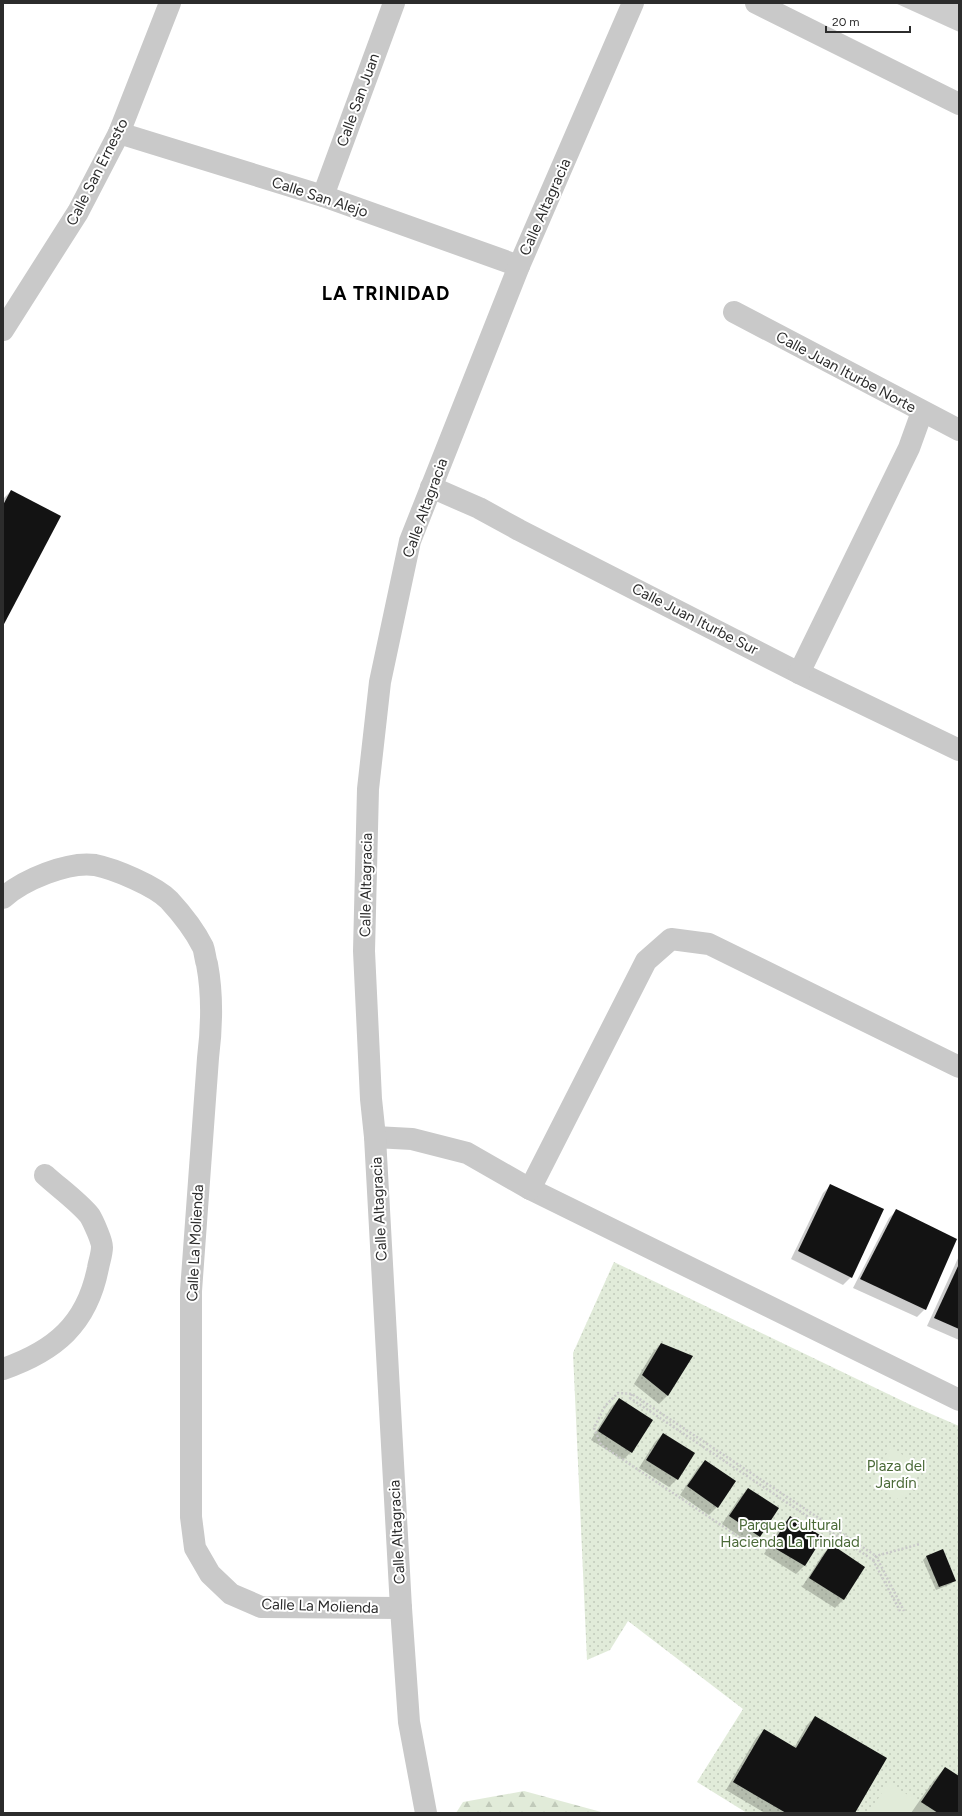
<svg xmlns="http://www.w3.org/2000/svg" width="962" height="1816" font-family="Figtree,sans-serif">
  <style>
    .grass { fill: url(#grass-dots) }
    .forest { fill: url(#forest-firs) }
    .garden { fill: #e1ebd9 }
    .shadow { fill: #0003 }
    .building { fill: #131313 }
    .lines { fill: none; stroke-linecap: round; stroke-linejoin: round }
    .path { stroke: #c9c9c9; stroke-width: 2.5; stroke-dasharray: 2 2; stroke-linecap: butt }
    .minor { stroke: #c9c9c9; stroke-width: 22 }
    .labels { text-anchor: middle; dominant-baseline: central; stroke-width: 4; stroke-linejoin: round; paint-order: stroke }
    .street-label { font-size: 15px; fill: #2c2c2c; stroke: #fff }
    .park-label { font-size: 15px; fill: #4b6a38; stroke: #fff }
    .district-label { font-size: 19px; font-weight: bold; letter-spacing: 1px; fill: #000; stroke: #fff }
  </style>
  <defs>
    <pattern id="grass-dots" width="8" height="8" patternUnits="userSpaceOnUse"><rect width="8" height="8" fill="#e1ebd9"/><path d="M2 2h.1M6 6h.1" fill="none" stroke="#c1caba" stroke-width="1.8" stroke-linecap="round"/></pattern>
    <pattern id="forest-firs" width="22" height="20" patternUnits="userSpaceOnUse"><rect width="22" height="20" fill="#e1ebd9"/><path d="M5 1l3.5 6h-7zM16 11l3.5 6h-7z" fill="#c1caba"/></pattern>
  </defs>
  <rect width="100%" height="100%" fill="#fff"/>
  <path class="grass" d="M614,1262L913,1406L959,1426V1813H747L697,1782L743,1709L628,1621L610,1650L587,1660L573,1353Z"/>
  <path class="forest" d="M524,1791L605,1813H456L463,1802Z"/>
  <g class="garden">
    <path d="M890,1448L921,1465L902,1501L870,1484Z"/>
    <path d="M888,1783L938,1813H869Z"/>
  </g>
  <g class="shadow">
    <path d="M895,3H959V32Z"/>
    <path d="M11,491L3,624V499Z"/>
    <path d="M831,1185L851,1277L843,1285L791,1259L823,1193Z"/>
    <path d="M897,1210L925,1309L917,1317L853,1288L889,1218Z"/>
    <path d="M959,1256V1340L927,1326Z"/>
    <path d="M661,1344L692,1357L667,1396L659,1404L634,1384L653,1352Z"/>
    <path d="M619,1399L631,1452L623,1460L591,1440L611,1407Z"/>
    <path d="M663,1434L677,1479L669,1487L639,1468L655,1442Z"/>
    <path d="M705,1461L717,1507L709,1515L680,1495L697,1469Z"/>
    <path d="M748,1489L759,1536L751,1544L722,1524L740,1497Z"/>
    <path d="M790,1517L822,1537L804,1566L796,1574L764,1554L782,1525Z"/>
    <path d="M831,1546L864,1567L843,1600L835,1608L802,1587L823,1554Z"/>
    <path d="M927,1556L954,1580L951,1584L936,1590L923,1560Z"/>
    <path d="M815,1717L854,1813H765L726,1790L756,1738L764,1730L794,1748L807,1725Z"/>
    <path d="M945,1768L959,1777V1813H911L934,1780Z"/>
  </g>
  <g class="building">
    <path d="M11,490L61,516L3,626V505Z"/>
    <path d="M830,1184L884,1209L852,1278L798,1251Z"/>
    <path d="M896,1209L957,1239L926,1310L860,1279Z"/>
    <path d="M959,1264V1329L934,1318Z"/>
    <path d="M661,1343L693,1356L668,1396L642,1375Z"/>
    <path d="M619,1398L653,1420L632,1453L598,1431Z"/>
    <path d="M663,1433L695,1453L678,1480L646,1460Z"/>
    <path d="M705,1460L736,1481L718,1508L687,1486Z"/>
    <path d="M748,1488L779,1508L760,1537L729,1516Z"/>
    <path d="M790,1516L823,1537L805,1566L771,1546Z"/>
    <path d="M831,1544L865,1567L844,1600L809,1578Z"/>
    <path d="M943,1549L956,1581L939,1587L926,1556Z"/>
    <path d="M815,1716L887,1758L855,1813H786L733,1782L764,1729L796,1748Z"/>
    <path d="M945,1767L959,1776V1813H938L921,1802Z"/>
  </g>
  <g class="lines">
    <g class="path">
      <path d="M632,1394L630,1398L873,1560L876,1556L920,1544"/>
      <path d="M757,1549L601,1445L594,1428L605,1406L618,1393L632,1394L876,1556L904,1611"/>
      <path d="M873,1560L900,1611"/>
    </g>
    <g class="minor">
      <path d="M756,3L959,104"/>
      <path d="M119,133L323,196L519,266"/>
      <path d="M323,196L394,3"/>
      <path d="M734,312L959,430"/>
      <path d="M3,330L78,212L119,133L170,3"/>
      <path d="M431,487L479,508L519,530L799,673L959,750"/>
      <path d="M799,673L909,448L922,412"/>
      <path d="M3,898C23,880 68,861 95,865C115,869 155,886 169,900C181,913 195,931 203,947C205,952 205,959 207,964C213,996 212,1026 208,1058L191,1291V1517L195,1548L210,1574L231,1594L261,1607L401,1608"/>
      <path d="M375,1137L412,1139L467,1153L530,1189L959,1400"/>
      <path d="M530,1189L646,961L671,939L709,944L959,1067"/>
      <path d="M3,1369C55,1351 87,1324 98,1268C99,1262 102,1254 102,1247C103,1243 93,1221 90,1216C80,1203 58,1187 45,1175"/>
      <path d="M426,1813L409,1722L401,1608L375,1137L371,1099L364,951L368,789L380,682L410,541L519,266L633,3"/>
    </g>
  </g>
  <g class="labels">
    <g class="street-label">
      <text transform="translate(358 100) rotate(-70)">Calle San Juan</text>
      <text transform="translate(97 172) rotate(-63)">Calle San Ernesto</text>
      <text transform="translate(320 197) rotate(18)">Calle San Alejo</text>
      <text transform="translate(545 207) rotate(-66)">Calle Altagracia</text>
      <text transform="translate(846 372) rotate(28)">Calle Juan Iturbe Norte</text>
      <text transform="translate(425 508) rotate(-70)">Calle Altagracia</text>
      <text transform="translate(695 619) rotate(27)">Calle Juan Iturbe Sur</text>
      <text transform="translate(366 885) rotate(-89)">Calle Altagracia</text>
      <text transform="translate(379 1209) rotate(-93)">Calle Altagracia</text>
      <text transform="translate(195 1243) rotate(-87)">Calle La Molienda</text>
      <text transform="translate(397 1532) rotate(-93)">Calle Altagracia</text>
      <text transform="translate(320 1606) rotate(2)">Calle La Molienda</text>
    </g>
    <g class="park-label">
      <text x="896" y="1466">Plaza del<tspan x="896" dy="17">Jardín</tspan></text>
      <text x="790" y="1525">Parque Cultural<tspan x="790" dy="17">Hacienda La Trinidad</tspan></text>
    </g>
    <g class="district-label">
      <text x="386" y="293">LA TRINIDAD</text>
    </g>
  </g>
  <rect width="962" height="1816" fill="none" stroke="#2c2c2c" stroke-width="8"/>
  <path d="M826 26v6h84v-6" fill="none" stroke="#2c2c2c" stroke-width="2"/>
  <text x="832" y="26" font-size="12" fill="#2c2c2c" stroke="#ffffff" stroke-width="3" paint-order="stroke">20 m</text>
</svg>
